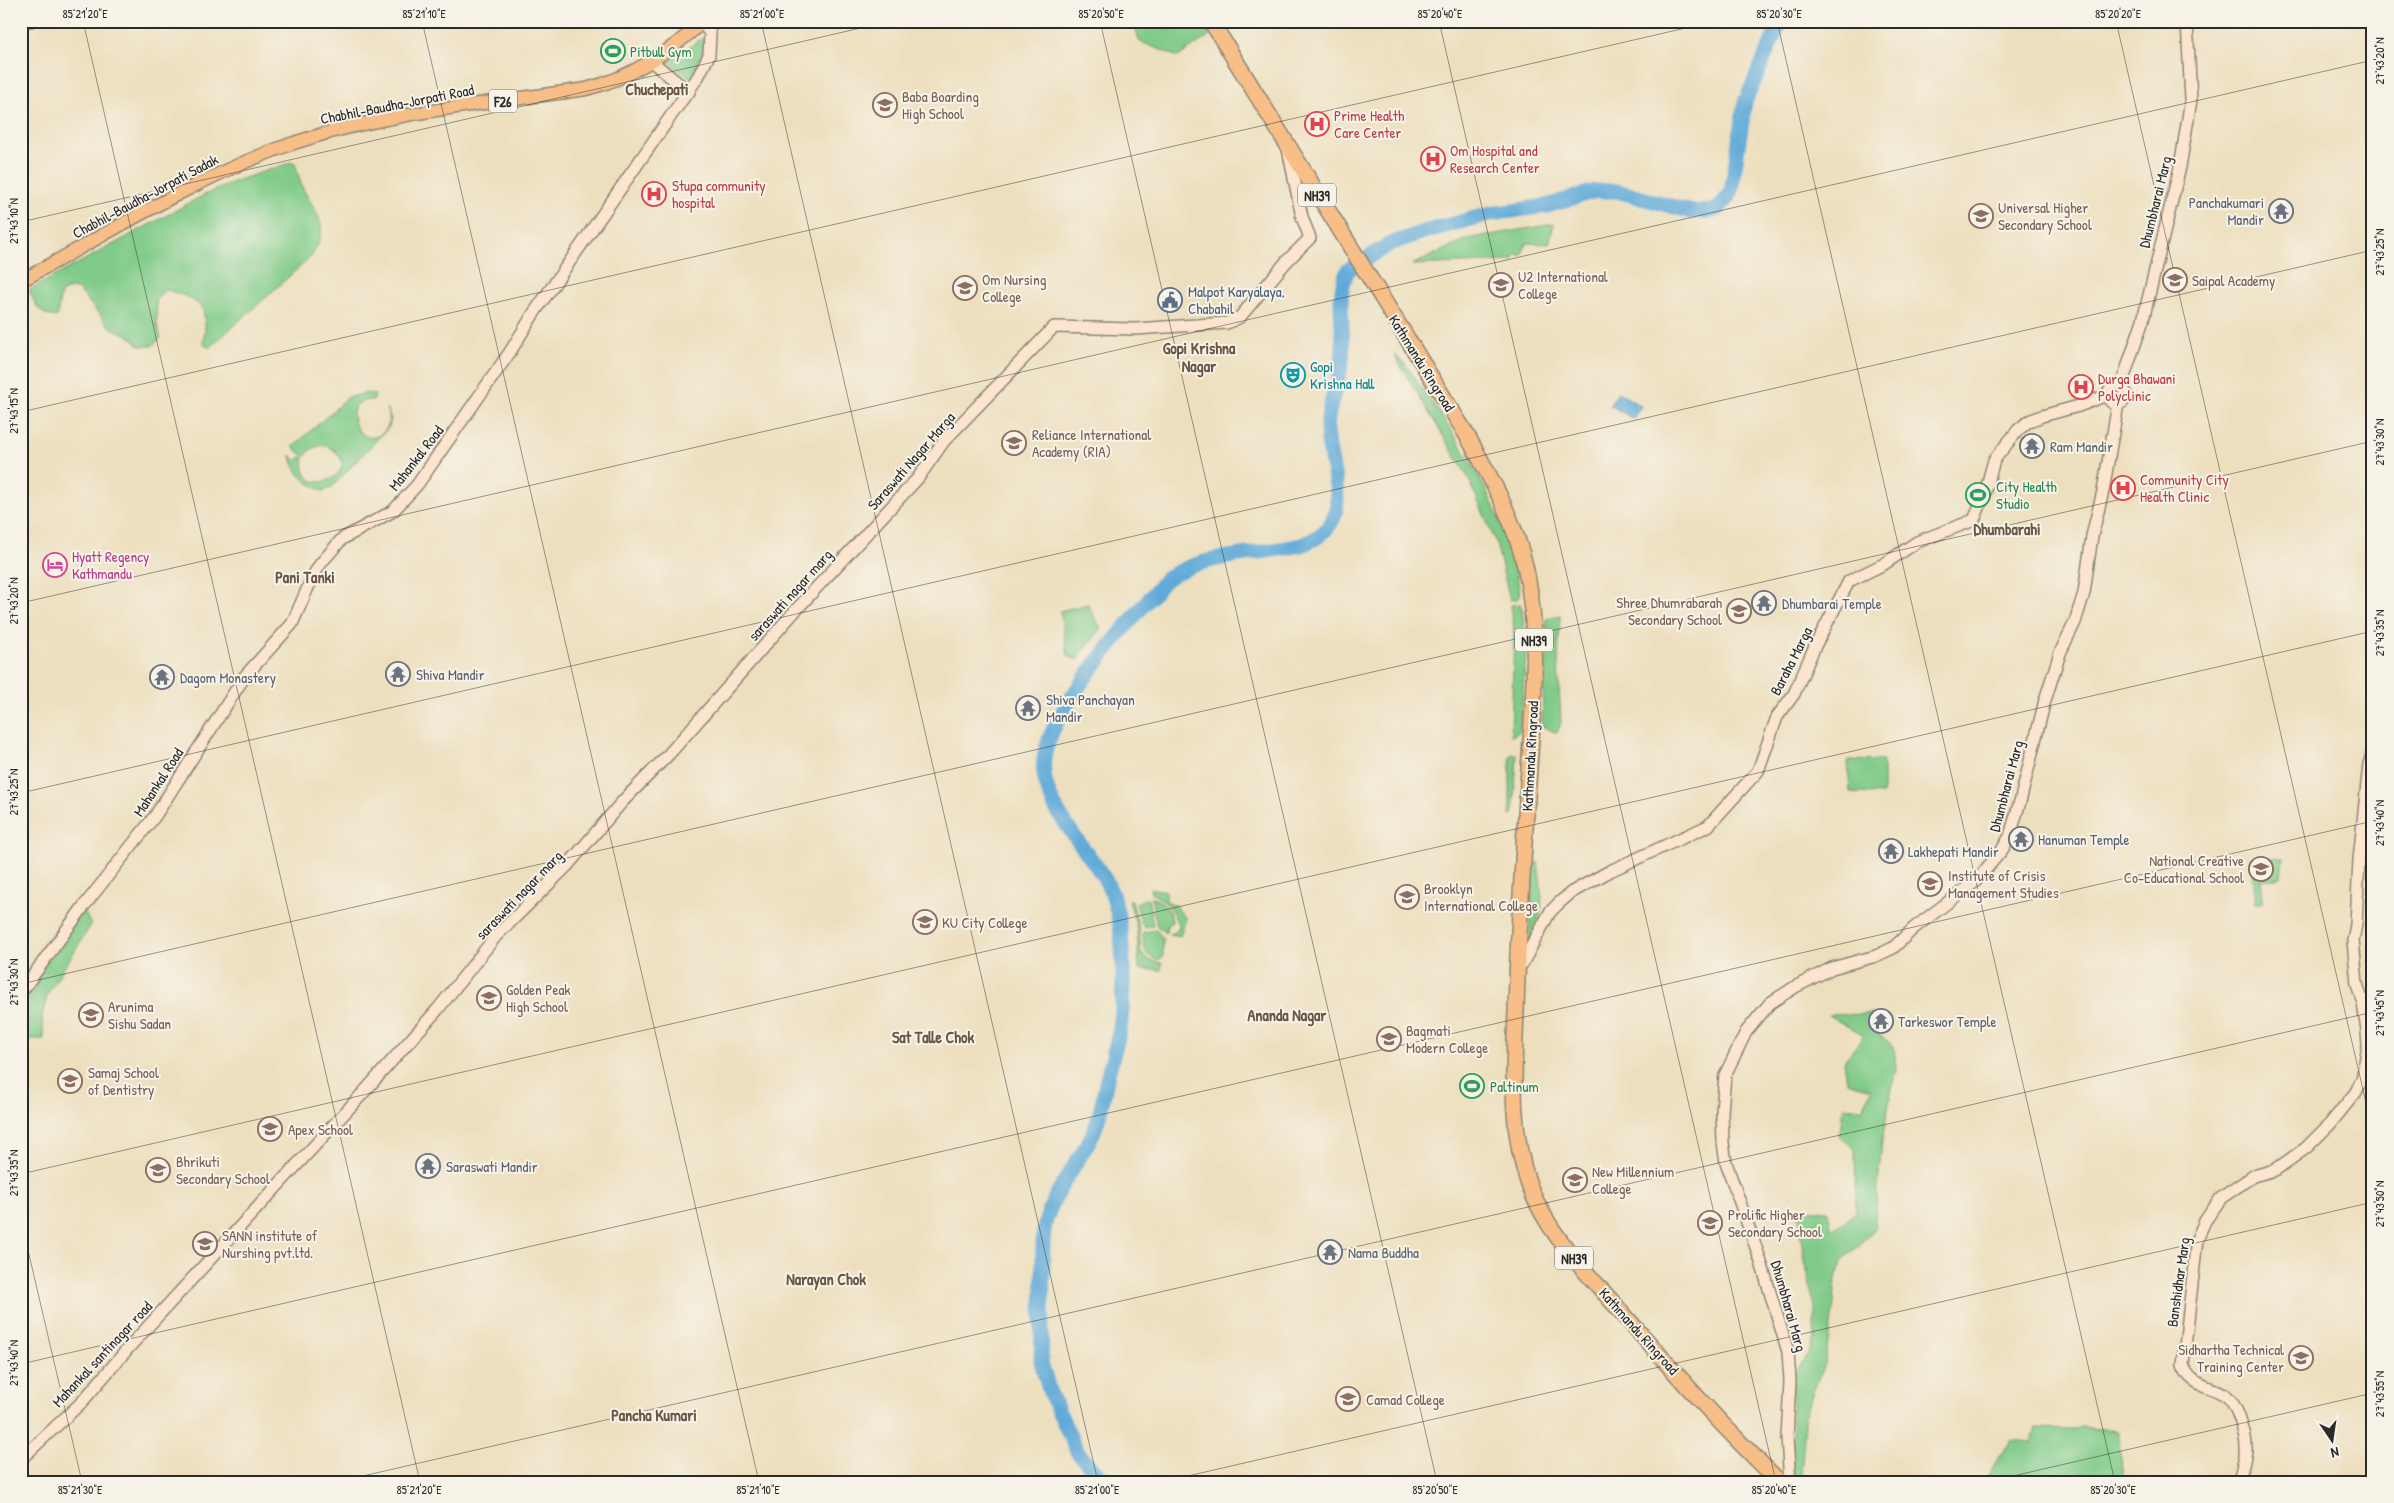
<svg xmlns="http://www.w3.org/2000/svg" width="2394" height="1503" font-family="'Patrick Hand',sans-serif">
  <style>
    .green { fill: #80cb88; stroke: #567b5a }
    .water { fill: #61aad8; stroke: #466a82 }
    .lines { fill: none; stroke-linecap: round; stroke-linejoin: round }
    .river { stroke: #61aad8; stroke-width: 15 }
    .secondary-casing { stroke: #8c8574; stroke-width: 14 }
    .primary-casing { stroke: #8c8574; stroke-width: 15 }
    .highway-casing { stroke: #8c8574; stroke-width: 18 }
    .secondary { stroke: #fce5cf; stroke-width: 11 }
    .primary { stroke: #f7be88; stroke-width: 12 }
    .highway { stroke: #f7be88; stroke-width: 15 }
    .ticks { fill: none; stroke: #2b2b2b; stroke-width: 1; stroke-opacity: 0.45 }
    .labels { text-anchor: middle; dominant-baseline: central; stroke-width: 4; stroke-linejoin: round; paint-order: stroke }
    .shield { fill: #f7f3e8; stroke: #686764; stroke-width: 1 }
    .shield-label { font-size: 14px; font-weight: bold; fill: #2b2b2b }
    .leisure-label { font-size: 15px; fill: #27864d; stroke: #f7f3e8; text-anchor: start }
    .education-label { font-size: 15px; fill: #785e54; stroke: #f7f3e8; text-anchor: start }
    .street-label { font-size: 15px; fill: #2b2b2b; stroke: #f7f3e8 }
    .health-label { font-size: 15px; fill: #be3a42; stroke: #f7f3e8; text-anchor: start }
    .worship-label { font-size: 15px; fill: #5b616d; stroke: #f7f3e8; text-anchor: start }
    .service-label { font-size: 15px; fill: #4e5e75; stroke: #f7f3e8; text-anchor: start }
    .culture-label { font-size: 15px; fill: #0d838f; stroke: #f7f3e8; text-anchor: start }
    .hotel-label { font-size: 15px; fill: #b23c85; stroke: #f7f3e8; text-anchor: start }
    .neighbourhood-label { font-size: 16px; font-weight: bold; fill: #6b5746; stroke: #f7f3e8 }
    .neatline { fill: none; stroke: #2b2b2b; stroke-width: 2 }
    .ticks-label { font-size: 12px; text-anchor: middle; fill: #2b2b2b }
  </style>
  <rect width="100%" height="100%" fill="#f7f3e8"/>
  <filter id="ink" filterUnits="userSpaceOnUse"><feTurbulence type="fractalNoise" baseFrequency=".02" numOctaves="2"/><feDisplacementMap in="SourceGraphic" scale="10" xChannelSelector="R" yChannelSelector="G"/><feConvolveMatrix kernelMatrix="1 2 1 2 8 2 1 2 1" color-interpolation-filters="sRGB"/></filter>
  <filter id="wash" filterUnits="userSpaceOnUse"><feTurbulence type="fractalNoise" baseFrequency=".0096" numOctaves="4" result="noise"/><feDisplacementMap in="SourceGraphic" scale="20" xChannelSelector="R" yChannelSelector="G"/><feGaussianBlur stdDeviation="1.12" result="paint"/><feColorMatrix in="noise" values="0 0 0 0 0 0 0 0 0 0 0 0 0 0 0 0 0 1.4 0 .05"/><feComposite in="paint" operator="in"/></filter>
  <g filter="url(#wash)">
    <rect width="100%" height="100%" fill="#eddfbe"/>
    <g class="green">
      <path d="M1134,21H1201L1210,35L1178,57L1139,41Z"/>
      <path d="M701,39L707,40L691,78L668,62Z"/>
      <path d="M292,162L295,163C298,173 300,185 306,194C320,219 329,227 312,256L209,348L203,343C210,306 200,300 167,290L156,299L157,325L161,338L152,346H140L126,334L111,328L78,289L70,288L61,293L57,317C39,315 36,306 29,290L204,195L233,182Z"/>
      <path d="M1554,224L1549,244L1526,243L1522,255H1515L1513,261L1412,265L1467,239Z"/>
      <path d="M1394,355L1405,364C1451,430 1498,491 1515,571C1517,579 1523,593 1517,599L1510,600L1496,543L1468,477Z"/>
      <path d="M369,393L375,395L374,400C333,397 361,458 385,430C391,423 390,415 386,408L391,419L389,427L331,488L323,491C307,484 293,473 291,455L296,461L300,457L304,458C298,502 362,476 335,451C325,442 311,445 305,457L293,447L348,397Z"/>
      <path d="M1088,604L1101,629L1077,660L1068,656L1060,611Z"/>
      <path d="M1520,604L1522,608L1526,653L1520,729L1519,732L1513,735H1511L1514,631L1511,605Z"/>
      <path d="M1560,615L1558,665L1561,723L1557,733L1542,726L1546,619Z"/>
      <path d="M1512,754H1516L1517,758L1513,815L1510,816V757Z"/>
      <path d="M1848,760L1883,761V794L1850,793Z"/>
      <path d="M2255,857L2283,858L2281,877L2262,880V903H2256L2253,878Z"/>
      <path d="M1538,862C1542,897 1546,904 1532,938L1529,939L1533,863Z"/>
      <path d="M1150,888L1166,891V901L1175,905L1186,919L1180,936L1170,934L1176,932L1179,927C1172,910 1169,902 1151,893Z"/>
      <path d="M1151,897C1162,900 1171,909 1172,922L1167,925L1166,933L1157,926Z"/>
      <path d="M1148,898L1153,925L1146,927L1142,925L1136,903Z"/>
      <path d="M1129,900H1132L1139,929L1141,954L1151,961L1162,963L1161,970L1139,969L1137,929Z"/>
      <path d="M83,909L91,925L48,993L42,1016L44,1039H21V997Z"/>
      <path d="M1156,930L1163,938V957L1158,960C1142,955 1144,947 1143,932Z"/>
      <path d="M1872,1014L1868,1027L1894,1046L1896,1068L1882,1140L1874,1230L1843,1260L1836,1278L1833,1314L1824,1364L1806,1410L1801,1476H1792V1374L1809,1354L1815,1335V1312L1800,1234V1219L1793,1208L1828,1211L1832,1230L1856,1212L1855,1149L1839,1136L1844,1108H1863L1871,1089L1847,1082L1844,1061L1864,1036L1828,1015Z"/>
      <path d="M2083,1427C2095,1433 2107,1426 2119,1431L2123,1482H1985L2010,1440L2032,1442L2036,1428L2074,1429Z"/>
    </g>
    <path class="water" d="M1618,392L1641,406L1633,419L1610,405Z"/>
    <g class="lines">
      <path class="river" d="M1105,1482L1078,1453L1050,1393L1041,1362C1042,1331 1042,1301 1043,1271C1043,1256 1042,1239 1045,1224C1054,1189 1078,1165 1093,1133C1101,1117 1103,1097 1107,1079C1111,1060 1119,1040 1121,1021C1123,1003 1123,983 1123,965C1122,938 1120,910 1108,885C1088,846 1034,802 1045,753C1056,702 1130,623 1164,581C1197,554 1259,555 1301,545C1362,523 1327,472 1327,427C1328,405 1339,382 1342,360C1346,331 1334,297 1348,270L1390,244L1423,232L1490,214L1547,206L1595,191H1617L1692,212L1712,211L1719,208L1731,193L1745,102L1781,21"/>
    </g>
  </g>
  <g filter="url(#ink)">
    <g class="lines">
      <defs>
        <g id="secondary">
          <path d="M651,61L689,92"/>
          <circle cx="2117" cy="395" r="9"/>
          <path d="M2121,386L2143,320L2180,167L2191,100L2187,21"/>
          <path d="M1516,968L1522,964L1550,912L1560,902L1572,892L1610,871L1708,826L1758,771L1777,717L1794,694L1815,646L1849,581L1884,564L1917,542L1974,520L1985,493L1994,460L2018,430L2029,421L2042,416L2079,406L2107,395"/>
          <path d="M21,992L84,906L155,816L245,676L292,624L313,576L321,563L342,539L393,511L417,485L510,352L534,313L698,77L709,55L710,33L702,23"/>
          <path d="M21,1459L82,1402L131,1345L364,1092L438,1009L496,936L567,866L622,802L669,754L795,611L918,478L944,441L1054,327L1135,329L1227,323L1240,317L1286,262L1310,238L1302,217L1288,149"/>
          <path d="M1790,1482L1787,1438L1790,1381L1788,1352L1760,1259L1726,1163L1723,1143L1722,1112L1725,1075L1746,1032L1770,1003L1795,987L1832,968L1876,956L1893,948L1914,928L1976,881L2002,850L2010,836L2021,798L2045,700L2060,653L2075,622L2084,593L2092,536L2103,491L2118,404"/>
          <path d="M2239,1482C2241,1472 2244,1461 2246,1451C2247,1438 2237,1402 2225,1395C2208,1384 2191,1387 2183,1365L2197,1239L2205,1221L2221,1198L2253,1176L2275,1170L2306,1148L2330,1124L2356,1092L2362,1079L2368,1046L2367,1031L2363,1003L2357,984L2353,940L2356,925L2359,860L2369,764L2373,751"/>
        </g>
        <path id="primary" d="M21,281C108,233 194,179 288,145C383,112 487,104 586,89C631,78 669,52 704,21"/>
        <path id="highway" d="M1211,21L1465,432C1490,476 1515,520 1526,570C1539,631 1534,693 1530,755C1524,841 1518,926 1516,1011C1514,1070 1509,1128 1529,1185C1548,1236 1590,1276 1625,1316C1675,1373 1725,1430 1780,1482"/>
      </defs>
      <use href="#secondary" class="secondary-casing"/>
      <use href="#primary" class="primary-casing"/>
      <use href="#highway" class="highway-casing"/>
      <use href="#secondary" class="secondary"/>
      <use href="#primary" class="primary"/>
      <use href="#highway" class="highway"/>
    </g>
  </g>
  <path class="ticks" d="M83,21L420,1482M422,21L759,1482M761,21L1098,1482M1100,21L1437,1482M1439,21L1776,1482M1777,21L2115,1482M2116,21L2373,1133M21,32L67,21M21,222L891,21M21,412L1716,21M21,603L2373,60M21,793L2373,250M21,984L2373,441M21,1174L2373,631M21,1220L82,1482M21,1364L2373,821M337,1482L2373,1012M1162,1482L2373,1202M1987,1482L2373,1393"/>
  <defs>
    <symbol id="stadium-ring" viewBox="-11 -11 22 22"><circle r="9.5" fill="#f7f3e8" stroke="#2e9e5b" stroke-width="1.5"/><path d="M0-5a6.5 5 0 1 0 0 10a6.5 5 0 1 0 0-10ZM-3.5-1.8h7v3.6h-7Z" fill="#2e9e5b"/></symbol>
    <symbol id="school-ring" viewBox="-11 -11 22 22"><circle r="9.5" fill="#f7f3e8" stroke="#8d6e63" stroke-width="1.5"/><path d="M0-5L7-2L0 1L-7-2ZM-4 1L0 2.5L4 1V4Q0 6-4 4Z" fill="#8d6e63"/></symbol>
    <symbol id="hospital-ring" viewBox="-11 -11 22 22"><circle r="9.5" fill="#f7f3e8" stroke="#e0444e" stroke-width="1.5"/><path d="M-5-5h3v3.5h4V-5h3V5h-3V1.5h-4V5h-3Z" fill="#e0444e"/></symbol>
    <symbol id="temple-ring" viewBox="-11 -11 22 22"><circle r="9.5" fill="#f7f3e8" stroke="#6b7280" stroke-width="1.5"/><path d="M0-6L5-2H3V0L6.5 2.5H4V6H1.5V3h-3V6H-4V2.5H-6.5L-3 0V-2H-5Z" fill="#6b7280"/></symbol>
    <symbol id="university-ring" viewBox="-11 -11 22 22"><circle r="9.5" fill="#f7f3e8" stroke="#8d6e63" stroke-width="1.5"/><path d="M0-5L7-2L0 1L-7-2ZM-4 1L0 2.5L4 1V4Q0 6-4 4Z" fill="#8d6e63"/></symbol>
    <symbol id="civic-ring" viewBox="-11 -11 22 22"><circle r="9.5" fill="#f7f3e8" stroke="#5c6f8a" stroke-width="1.5"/><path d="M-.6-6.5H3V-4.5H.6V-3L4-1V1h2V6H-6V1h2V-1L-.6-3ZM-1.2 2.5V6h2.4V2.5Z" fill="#5c6f8a"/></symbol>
    <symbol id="theatre-ring" viewBox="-11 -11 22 22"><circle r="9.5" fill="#f7f3e8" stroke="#0f9aa8" stroke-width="1.5"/><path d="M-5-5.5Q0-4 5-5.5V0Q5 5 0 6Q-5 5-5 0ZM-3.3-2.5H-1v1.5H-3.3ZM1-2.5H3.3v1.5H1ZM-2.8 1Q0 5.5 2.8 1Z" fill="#0f9aa8"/></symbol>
    <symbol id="hotel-ring" viewBox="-11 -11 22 22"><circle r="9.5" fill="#f7f3e8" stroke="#d1479c" stroke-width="1.5"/><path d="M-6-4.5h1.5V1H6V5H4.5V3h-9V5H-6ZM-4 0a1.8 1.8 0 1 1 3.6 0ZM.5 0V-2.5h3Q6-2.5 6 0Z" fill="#d1479c"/></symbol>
  </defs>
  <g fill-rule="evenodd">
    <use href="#stadium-ring" x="599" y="37" width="28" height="28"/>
    <use href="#school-ring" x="871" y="91" width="28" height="28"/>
    <use href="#hospital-ring" x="1303" y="110" width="28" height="28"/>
    <use href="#hospital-ring" x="1419" y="145" width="28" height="28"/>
    <use href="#hospital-ring" x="640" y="180" width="28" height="28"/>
    <use href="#temple-ring" x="2267" y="197" width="28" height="28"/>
    <use href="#school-ring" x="1967" y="202" width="28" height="28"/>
    <use href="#university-ring" x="2161" y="266" width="28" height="28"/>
    <use href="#university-ring" x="1487" y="271" width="28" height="28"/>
    <use href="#university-ring" x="951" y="274" width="28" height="28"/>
    <use href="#civic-ring" x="1156" y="286" width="28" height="28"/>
    <use href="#theatre-ring" x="1279" y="361" width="28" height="28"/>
    <use href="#hospital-ring" x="2067" y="373" width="28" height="28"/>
    <use href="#university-ring" x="1000" y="429" width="28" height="28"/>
    <use href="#temple-ring" x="2018" y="432" width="28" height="28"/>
    <use href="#hospital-ring" x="2109" y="474" width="28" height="28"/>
    <use href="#stadium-ring" x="1964" y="481" width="28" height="28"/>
    <use href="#hotel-ring" x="41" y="551" width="28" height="28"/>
    <use href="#temple-ring" x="1750" y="589" width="28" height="28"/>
    <use href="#school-ring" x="1725" y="597" width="28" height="28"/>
    <use href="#temple-ring" x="384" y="660" width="28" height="28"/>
    <use href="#temple-ring" x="148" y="663" width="28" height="28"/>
    <use href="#temple-ring" x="1014" y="694" width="28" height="28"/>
    <use href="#temple-ring" x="2007" y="825" width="28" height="28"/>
    <use href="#temple-ring" x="1877" y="837" width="28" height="28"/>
    <use href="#school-ring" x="2247" y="855" width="28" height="28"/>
    <use href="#university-ring" x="1916" y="870" width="28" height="28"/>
    <use href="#university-ring" x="1393" y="883" width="28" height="28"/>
    <use href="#university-ring" x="911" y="908" width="28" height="28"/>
    <use href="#school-ring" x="475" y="984" width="28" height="28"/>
    <use href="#school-ring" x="77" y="1001" width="28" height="28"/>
    <use href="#temple-ring" x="1867" y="1007" width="28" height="28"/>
    <use href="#university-ring" x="1375" y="1025" width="28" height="28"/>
    <use href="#university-ring" x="56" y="1067" width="28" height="28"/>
    <use href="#stadium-ring" x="1458" y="1072" width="28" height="28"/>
    <use href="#school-ring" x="256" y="1115" width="28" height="28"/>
    <use href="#temple-ring" x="414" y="1152" width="28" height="28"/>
    <use href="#school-ring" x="144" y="1156" width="28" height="28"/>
    <use href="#university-ring" x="1561" y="1166" width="28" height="28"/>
    <use href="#university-ring" x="1696" y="1209" width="28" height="28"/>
    <use href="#university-ring" x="191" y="1230" width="28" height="28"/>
    <use href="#temple-ring" x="1316" y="1238" width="28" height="28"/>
    <use href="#university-ring" x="2287" y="1344" width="28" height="28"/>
    <use href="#university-ring" x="1334" y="1385" width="28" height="28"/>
  </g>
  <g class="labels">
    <g class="shield">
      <rect x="489" y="89.5" width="28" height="23" rx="4"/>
      <rect x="1298" y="183.5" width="38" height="23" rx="4"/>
      <rect x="1515" y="628.5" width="38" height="23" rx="4"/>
      <rect x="1555" y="1246.5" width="38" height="23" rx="4"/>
    </g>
    <g class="shield-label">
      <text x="503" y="101">F26</text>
      <text x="1317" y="195">NH39</text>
      <text x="1534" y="640">NH39</text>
      <text x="1574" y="1258">NH39</text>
    </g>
    <g class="leisure-label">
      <text x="630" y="51">Pitbull Gym</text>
      <text x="1996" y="486">City Health<tspan x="1996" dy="17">Studio</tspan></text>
      <text x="1490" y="1086">Paltinum</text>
    </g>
    <g class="education-label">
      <text x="902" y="96">Baba Boarding<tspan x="902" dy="17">High School</tspan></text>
      <text x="1998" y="207">Universal Higher<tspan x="1998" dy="17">Secondary School</tspan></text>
      <text x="1518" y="276">U2 International<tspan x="1518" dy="17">College</tspan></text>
      <text x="982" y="279">Om Nursing<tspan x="982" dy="17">College</tspan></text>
      <text x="2192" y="280">Saipal Academy</text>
      <text x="1032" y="434">Reliance International<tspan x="1032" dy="17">Academy (RIA)</tspan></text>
      <text x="1722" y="602" text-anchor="end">Shree Dhumrabarah<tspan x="1722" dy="17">Secondary School</tspan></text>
      <text x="2244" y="860" text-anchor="end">National Creative<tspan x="2244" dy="17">Co-Educational School</tspan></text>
      <text x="1948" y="875">Institute of Crisis<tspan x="1948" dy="17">Management Studies</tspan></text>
      <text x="1424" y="888">Brooklyn<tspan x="1424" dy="17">International College</tspan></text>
      <text x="942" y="922">KU City College</text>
      <text x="506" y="989">Golden Peak<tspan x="506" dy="17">High School</tspan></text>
      <text x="108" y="1006">Arunima<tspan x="108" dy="17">Sishu Sadan</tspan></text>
      <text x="1406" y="1030">Bagmati<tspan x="1406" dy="17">Modern College</tspan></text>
      <text x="88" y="1072">Samaj School<tspan x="88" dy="17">of Dentistry</tspan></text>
      <text x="288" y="1129">Apex School</text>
      <text x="176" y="1161">Bhrikuti<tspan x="176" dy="17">Secondary School</tspan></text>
      <text x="1592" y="1171">New Millennium<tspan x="1592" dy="17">College</tspan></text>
      <text x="1728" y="1214">Prolific Higher<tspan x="1728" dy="17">Secondary School</tspan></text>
      <text x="222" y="1235">SANN institute of<tspan x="222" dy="17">Nurshing pvt.ltd.</tspan></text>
      <text x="2284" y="1349" text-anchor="end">Sidhartha Technical<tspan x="2284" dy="17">Training Center</tspan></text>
      <text x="1366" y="1399">Camad College</text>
    </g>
    <g class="street-label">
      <text transform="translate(397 104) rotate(-11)">Chabhil-Baudha-Jorpati Road</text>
      <text transform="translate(145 196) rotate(-28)">Chabhil-Baudha-Jorpati Sadak</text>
      <text transform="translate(2155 202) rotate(-76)">Dhumbharai Marg</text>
      <text transform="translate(1422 363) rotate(58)">Kathmandu Ringroad</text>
      <text transform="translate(416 458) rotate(-52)">Mahankal Road</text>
      <text transform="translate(911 461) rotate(-49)">Saraswati Nagar Marga</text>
      <text transform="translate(790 595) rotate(-48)">saraswati nagar marg</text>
      <text transform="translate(1791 661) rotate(-63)">Baraha Marga</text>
      <text transform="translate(1530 756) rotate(-87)">Kathmandu Ringroad</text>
      <text transform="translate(158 782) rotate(-57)">Mahankal Road</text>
      <text transform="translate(2006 786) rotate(-75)">Dhumbharai Marg</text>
      <text transform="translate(519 895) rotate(-46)">saraswati nagar marg</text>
      <text transform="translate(2178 1282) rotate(-82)">Banshidhar Marg</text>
      <text transform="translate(1789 1306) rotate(74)">Dhumbharai Marg</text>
      <text transform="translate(1639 1331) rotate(48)">Kathmandu Ringroad</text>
      <text transform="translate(102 1354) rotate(-47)">Mahankal santinagar road</text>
    </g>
    <g class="health-label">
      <text x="1334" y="115">Prime Health<tspan x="1334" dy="17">Care Center</tspan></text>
      <text x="1450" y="150">Om Hospital and<tspan x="1450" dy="17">Research Center</tspan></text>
      <text x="672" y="185">Stupa community<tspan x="672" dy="17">hospital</tspan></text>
      <text x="2098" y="378">Durga Bhawani<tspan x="2098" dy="17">Polyclinic</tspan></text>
      <text x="2140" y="479">Community City<tspan x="2140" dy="17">Health Clinic</tspan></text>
    </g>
    <g class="worship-label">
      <text x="2264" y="202" text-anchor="end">Panchakumari<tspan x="2264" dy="17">Mandir</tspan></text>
      <text x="2050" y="446">Ram Mandir</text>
      <text x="1782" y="603">Dhumbarai Temple</text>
      <text x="416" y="674">Shiva Mandir</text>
      <text x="180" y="677">Dagom Monastery</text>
      <text x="1046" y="699">Shiva Panchayan<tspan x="1046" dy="17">Mandir</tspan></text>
      <text x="2038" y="839">Hanuman Temple</text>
      <text x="1908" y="851">Lakhepati Mandir</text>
      <text x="1898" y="1021">Tarkeswor Temple</text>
      <text x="446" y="1166">Saraswati Mandir</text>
      <text x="1348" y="1252">Nama Buddha</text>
    </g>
    <g class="service-label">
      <text x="1188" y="291">Malpot Karyalaya,<tspan x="1188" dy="17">Chabahil</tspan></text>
    </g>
    <g class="culture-label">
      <text x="1310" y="366">Gopi<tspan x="1310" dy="17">Krishna Hall</tspan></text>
    </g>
    <g class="hotel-label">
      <text x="72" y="556">Hyatt Regency<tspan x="72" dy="17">Kathmandu</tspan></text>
    </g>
    <g class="neighbourhood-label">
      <text x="657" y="89">Chuchepati</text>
      <text x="1199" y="348">Gopi Krishna<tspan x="1199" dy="18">Nagar</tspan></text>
      <text x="2007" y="529">Dhumbarahi</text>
      <text x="305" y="577">Pani Tanki</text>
      <text x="1287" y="1015">Ananda Nagar</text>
      <text x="933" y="1037">Sat Talle Chok</text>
      <text x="826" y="1279">Narayan Chok</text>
      <text x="654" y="1415">Pancha Kumari</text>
    </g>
  </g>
  <rect width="2394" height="1503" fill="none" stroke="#f7f3e8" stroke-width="55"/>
  <g transform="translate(2332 1440) rotate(167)" stroke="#f7f3e8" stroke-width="4" paint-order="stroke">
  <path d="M0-4L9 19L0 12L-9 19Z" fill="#2b2b2b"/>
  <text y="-8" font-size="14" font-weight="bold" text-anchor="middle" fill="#2b2b2b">N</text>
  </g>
  <rect x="28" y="28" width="2338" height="1448" class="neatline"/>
  <g class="ticks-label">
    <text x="85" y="18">85°21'20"E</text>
    <text x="424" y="18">85°21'10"E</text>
    <text x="762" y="18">85°21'00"E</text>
    <text x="1101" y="18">85°20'50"E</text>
    <text x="1440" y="18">85°20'40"E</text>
    <text x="1779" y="18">85°20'30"E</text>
    <text x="2118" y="18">85°20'20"E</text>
    <text transform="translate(2380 61) rotate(-90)" y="4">27°43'20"N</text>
    <text transform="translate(14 221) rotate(-90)" y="4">27°43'10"N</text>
    <text transform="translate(2380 252) rotate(-90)" y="4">27°43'25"N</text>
    <text transform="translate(14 411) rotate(-90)" y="4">27°43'15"N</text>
    <text transform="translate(2380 442) rotate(-90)" y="4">27°43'30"N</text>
    <text transform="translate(14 601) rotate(-90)" y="4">27°43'20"N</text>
    <text transform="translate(2380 633) rotate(-90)" y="4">27°43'35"N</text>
    <text transform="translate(14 792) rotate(-90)" y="4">27°43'25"N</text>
    <text transform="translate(2380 823) rotate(-90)" y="4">27°43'40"N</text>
    <text transform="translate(14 982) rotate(-90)" y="4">27°43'30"N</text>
    <text transform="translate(2380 1013) rotate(-90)" y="4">27°43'45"N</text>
    <text transform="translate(14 1173) rotate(-90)" y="4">27°43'35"N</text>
    <text transform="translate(2380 1204) rotate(-90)" y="4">27°43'50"N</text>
    <text transform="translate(14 1363) rotate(-90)" y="4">27°43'40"N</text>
    <text transform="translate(2380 1394) rotate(-90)" y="4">27°43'55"N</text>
    <text x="80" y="1494">85°21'30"E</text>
    <text x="419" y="1494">85°21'20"E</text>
    <text x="758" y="1494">85°21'10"E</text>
    <text x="1097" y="1494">85°21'00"E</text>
    <text x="1435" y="1494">85°20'50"E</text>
    <text x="1774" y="1494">85°20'40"E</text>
    <text x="2113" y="1494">85°20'30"E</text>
  </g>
</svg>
